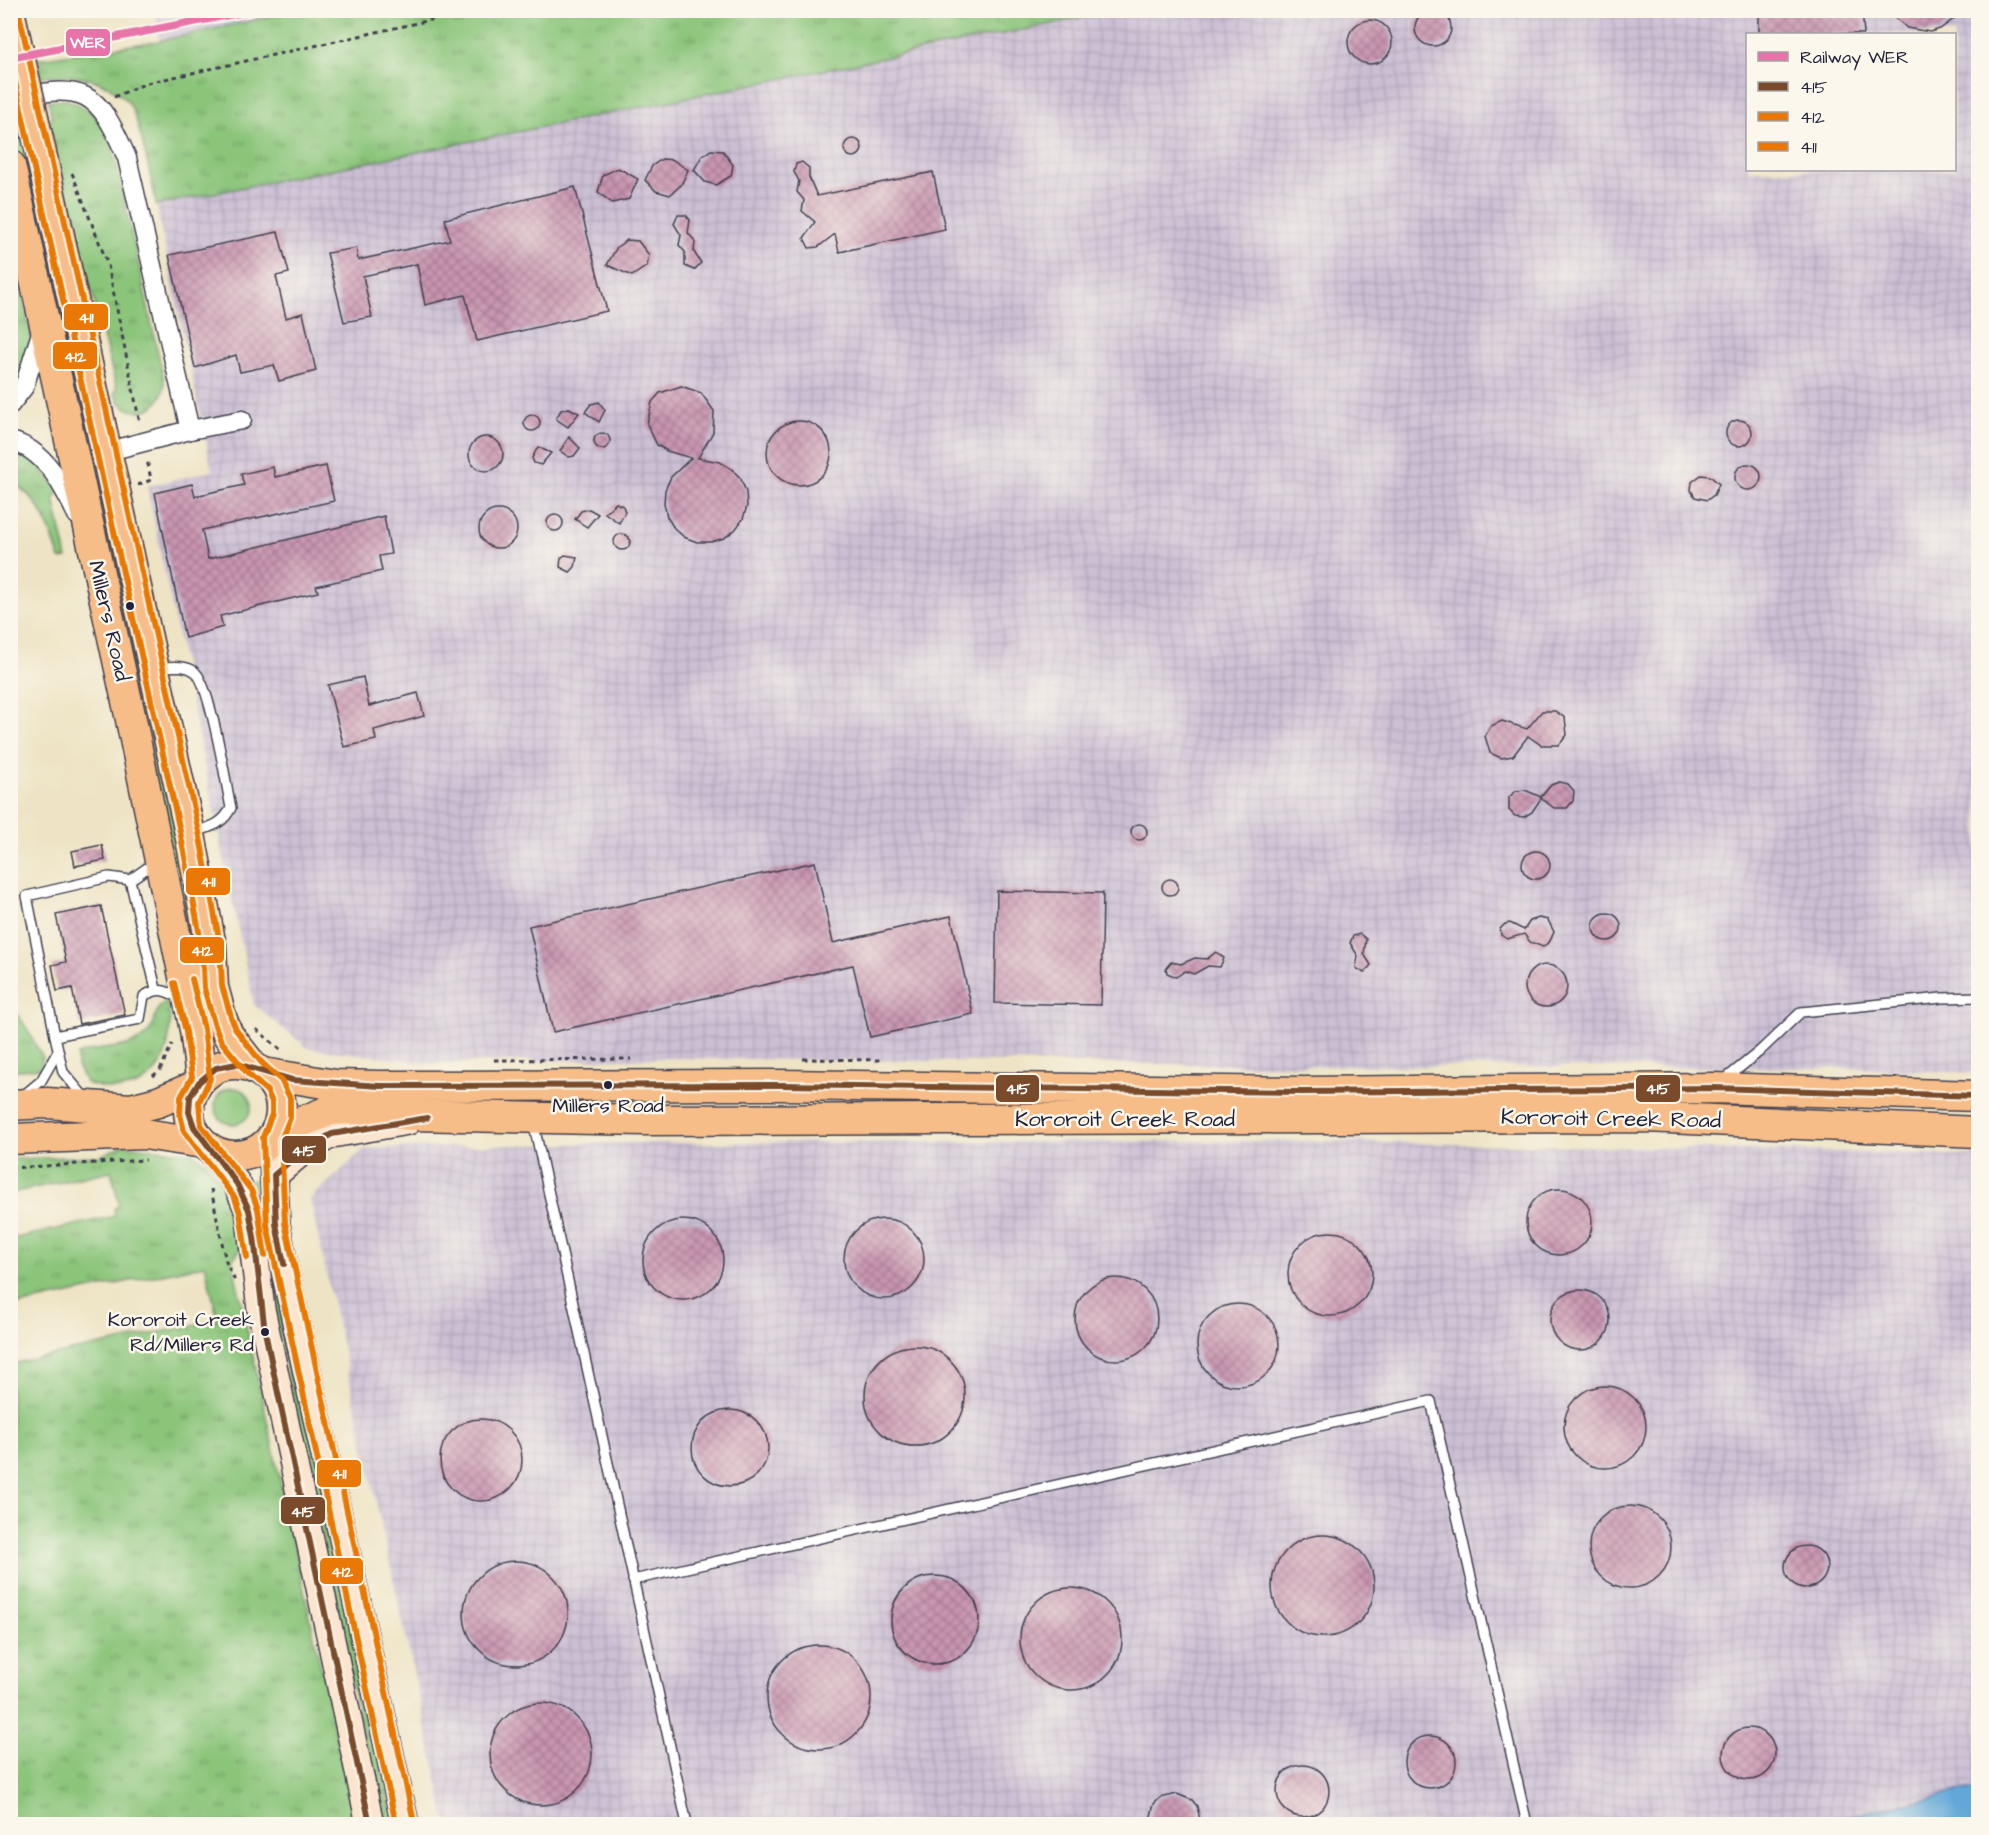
<svg xmlns="http://www.w3.org/2000/svg" width="1989" height="1835" font-family="'Architects Daughter',sans-serif">
  <style>
    .industrial { fill: url(#industrial-grid); fill-rule: evenodd }
    .railway { fill: #ccbfd4 }
    .grass { fill: url(#grass-tufts); stroke: #56745a; stroke-width: 1.5 }
    .garden { fill: #8bc57a; stroke: #56745a; stroke-width: 1.5 }
    .water { fill: #63a7d8; stroke: #42648a; stroke-width: 1.5 }
    .building { fill: url(#building-cross-hatch) }
    .lines { fill: none; stroke-linecap: round; stroke-linejoin: round }
    .service-casing { stroke: #413f50; stroke-width: 12 }
    .minor-casing { stroke: #413f50; stroke-width: 21 }
    .secondary-casing { stroke: #413f50; stroke-width: 30 }
    .primary-casing { stroke: #413f50; stroke-width: 33 }
    .path { stroke: #413f50; stroke-width: 3; stroke-dasharray: 4.5 4.5; stroke-linecap: butt }
    .service { stroke: #fff; stroke-width: 9 }
    .minor { stroke: #fff; stroke-width: 18 }
    .secondary { stroke: #fce5cf; stroke-width: 27 }
    .primary { stroke: #f7bd88; stroke-width: 30 }
    .primary-bridge-casing { stroke: #413f50; stroke-width: 33; stroke-linecap: butt }
    .primary-bridge { stroke: #f7bd88; stroke-width: 30 }
    .bus-1-casing { stroke: #fbf7ec; stroke-width: 10 }
    .bus-2-casing { stroke: #fbf7ec; stroke-width: 10 }
    .bus-3-casing { stroke: #fbf7ec; stroke-width: 10 }
    .bus-1 { stroke: #7a4b2a; stroke-width: 6 }
    .bus-2 { stroke: #e97806; stroke-width: 6 }
    .bus-3 { stroke: #e97806; stroke-width: 6 }
    .rail-1-casing { stroke: #fbf7ec; stroke-width: 12 }
    .rail-1 { stroke: #e774a9; stroke-width: 8 }
    .bus-dot { fill: #22223b; stroke: #fbf7ec; stroke-width: 2 }
    .labels { text-anchor: middle; dominant-baseline: central; stroke-width: 5; stroke-linejoin: round; paint-order: stroke }
    .bus-label { font-size: 20px; fill: #22223b; stroke: #fbf7ec }
    .street-label { font-size: 22px; fill: #22223b; stroke: #fbf7ec }
    .line-badge { stroke: #fbf7ec; stroke-width: 2 }
    .badge-label { font-size: 16px; text-anchor: middle; font-weight: bold; fill: #fff }
  </style>
  <defs>
    <pattern id="industrial-grid" width="8" height="8" patternUnits="userSpaceOnUse" patternTransform="scale(1.5)"><rect width="8" height="8" fill="#ccbfd4"/><path d="M0 4h8M4 0v8" fill="none" stroke="#afa4b7"/></pattern>
    <pattern id="grass-tufts" width="24" height="20" patternUnits="userSpaceOnUse" patternTransform="scale(1.5)"><rect width="24" height="20" fill="#8bc57a"/><path d="M3 7l-1-3M5 7V3M7 7l1-3M15 17l-1-3M17 17v-4M19 17l1-3" fill="none" stroke="#71a065"/></pattern>
    <pattern id="building-cross-hatch" width="8" height="8" patternUnits="userSpaceOnUse" patternTransform="scale(1.5)"><rect width="8" height="8" fill="#c995b0"/><path d="M0 0l8 8M0 8l8-8" fill="none" stroke="#a37990"/></pattern>
  </defs>
  <rect width="100%" height="100%" fill="#fbf7ec"/>
  <filter id="ink" filterUnits="userSpaceOnUse"><feTurbulence type="fractalNoise" baseFrequency=".0167" numOctaves="2"/><feDisplacementMap in="SourceGraphic" scale="12" xChannelSelector="R" yChannelSelector="G"/><feConvolveMatrix kernelMatrix="1 2 1 2 8 2 1 2 1" color-interpolation-filters="sRGB"/></filter>
  <filter id="wash" filterUnits="userSpaceOnUse"><feTurbulence type="fractalNoise" baseFrequency=".008" numOctaves="4" result="noise"/><feDisplacementMap in="SourceGraphic" scale="24" xChannelSelector="R" yChannelSelector="G"/><feGaussianBlur stdDeviation="1.35" result="paint"/><feColorMatrix in="noise" values="0 0 0 0 0 0 0 0 0 0 0 0 0 0 0 0 0 1.4 0 .05"/><feComposite in="paint" operator="in"/></filter>
  <g filter="url(#wash)">
    <rect width="100%" height="100%" fill="#eee4c5"/>
    <g class="industrial">
      <path d="M1116,11H1978V1073L1852,1068L1341,1066L667,1058L430,1063L308,1048L254,1005L147,486L212,471L156,205ZM1748,34H1954V170H1748Z"/>
      <path d="M1327,1141L1978,1155V1824H447L310,1199L364,1149L601,1143Z"/>
    </g>
    <path class="railway" d="M156,10L300,11L159,41Z"/>
    <g class="grass">
      <path d="M300,10H1116V11L156,205C153,187 138,113 128,102C105,77 74,74 42,77L39,59L159,41Z"/>
      <path d="M67,100C92,108 101,121 112,144L164,380C166,415 124,423 114,392L117,390L49,125L52,117L48,101Z"/>
      <path d="M18,107L223,1042H211L11,115L10,110Z"/>
      <path d="M10,239L32,341L22,377L10,395Z"/>
      <path d="M10,449L38,464L59,492L54,499L67,558L60,559C48,524 43,502 11,481Z"/>
      <path d="M162,1004H168C178,1061 147,1105 86,1083L77,1066V1055C97,1046 133,1051 148,1033C156,1024 153,1012 162,1004Z"/>
      <path d="M10,1010C23,1014 34,1045 43,1057L41,1068L11,1071Z"/>
      <path d="M123,1145L192,1153L206,1162L235,1202L241,1249L232,1260L355,1824H11V1364L218,1320L205,1265L18,1305L11,1323V1239L115,1216L114,1209L119,1204L111,1171L11,1193V1159L100,1156Z"/>
      <path d="M260,1179L263,1198L394,1824H381L275,1311L262,1215L250,1181Z"/>
    </g>
    <circle class="garden" cx="233" cy="1106" r="18"/>
    <path class="water" d="M1978,1788V1824H1810Z"/>
    <g id="blocks">
      <g class="building">
        <circle cx="1433" cy="28" r="18"/>
        <path d="M1759,10H1862L1864,34H1759Z"/>
        <path d="M1887,10H1966L1940,29L1930,32L1907,28Z"/>
        <circle cx="1370" cy="42" r="22"/>
        <circle cx="853" cy="148" r="9"/>
        <path d="M711,150L723,151L733,165L731,176L716,185L705,182L694,170L702,156Z"/>
        <path d="M662,159L673,160L688,170L681,185L670,195L656,191L645,180L652,166Z"/>
        <path d="M802,162L809,168V177L817,196L933,172L945,229L839,252L835,234L818,247L809,248L804,238L815,222L802,211L804,200L797,192L799,181L794,172L796,164Z"/>
        <path d="M618,168L638,179L629,199L612,203L598,192L603,175Z"/>
        <path d="M575,187L607,311L477,341L465,295L425,305L417,264L363,276L372,317L344,322L327,253L356,248L358,260L450,240L445,219Z"/>
        <path d="M678,215H686L690,220L688,233L695,241L694,252L701,263L694,270L685,266V252L679,245L681,235L674,224Z"/>
        <path d="M278,232L289,273L276,276L286,318L303,313L316,371L279,381L274,365L240,372L236,355L195,368L169,255Z"/>
        <path d="M627,240L638,241L649,255L647,266L632,276L607,265L617,247Z"/>
        <path d="M681,386L701,393L714,411L713,432L698,458L720,462L732,469L741,479L746,492L747,506L743,519L735,530L724,538L711,542H697L684,537L674,528L667,517L664,503L665,490L671,477L691,458L667,451L657,445L647,424L652,402L660,393Z"/>
        <path d="M599,402L605,410L599,422L585,412L591,404Z"/>
        <path d="M569,408L579,413L568,427L556,419L561,410Z"/>
        <circle cx="532" cy="423" r="8"/>
        <circle cx="1739" cy="433" r="13"/>
        <circle cx="799" cy="453" r="32"/>
        <circle cx="602" cy="441" r="8"/>
        <circle cx="486" cy="454" r="17"/>
        <path d="M569,437L580,448L574,456L569,457L560,451Z"/>
        <path d="M538,447L551,453L541,465L534,463L532,458Z"/>
        <circle cx="1748" cy="477" r="13"/>
        <path d="M326,466L334,501L202,530L208,559L384,516L391,554L379,556L382,571L316,586L318,592L220,616L223,627L185,638L155,493L192,484L195,496L244,485L241,474L273,467L275,477Z"/>
        <path d="M1701,475L1710,476L1719,484L1714,495L1707,500L1695,497L1691,490L1692,482Z"/>
        <path d="M616,503L623,506L625,512L619,523L605,513Z"/>
        <path d="M589,509L598,514L587,527L575,519L581,511Z"/>
        <circle cx="498" cy="529" r="19"/>
        <circle cx="555" cy="523" r="8"/>
        <circle cx="622" cy="542" r="8"/>
        <path d="M565,555L577,557L575,567L570,572L560,567L561,558Z"/>
        <path d="M363,677L369,706L418,693L424,716L374,730L376,740L344,747L328,685Z"/>
        <path d="M1542,711H1555L1565,718L1567,735L1559,745H1541L1528,736L1513,756L1501,758L1490,753L1485,736L1491,726L1502,721L1527,729Z"/>
        <path d="M1559,782L1568,784L1574,791L1573,801L1567,808H1554L1541,798L1532,812L1524,817L1515,816L1509,810V797L1516,791L1525,790L1541,797L1551,785Z"/>
        <circle cx="1139" cy="832" r="8"/>
        <path d="M102,845L105,860L75,866L72,851Z"/>
        <circle cx="1536" cy="865" r="14"/>
        <path d="M815,862L833,943L951,916L973,1014L870,1037L853,965L553,1032L529,926Z"/>
        <circle cx="1170" cy="887" r="8"/>
        <path d="M997,891L1103,893L1101,1005L995,1003Z"/>
        <path d="M101,906L125,1015L79,1024L72,988L57,991L52,965L66,962L56,915Z"/>
        <circle cx="1607" cy="927" r="14"/>
        <path d="M1539,918L1548,920L1554,932L1550,941L1543,947L1530,942L1524,934L1507,939L1501,935L1500,929L1505,924L1510,923L1524,930L1530,921Z"/>
        <path d="M1360,934L1366,939L1364,954L1371,965L1364,973L1356,968L1358,956L1350,943L1353,936Z"/>
        <path d="M1216,952L1224,958L1220,967L1208,966L1194,974L1185,971L1176,977L1167,973L1166,968L1171,962L1181,964L1195,958L1207,959Z"/>
        <circle cx="1546" cy="986" r="21"/>
        <circle cx="1559" cy="1222" r="33"/>
        <circle cx="884" cy="1259" r="40"/>
        <circle cx="683" cy="1260" r="40"/>
        <circle cx="1330" cy="1274" r="42"/>
        <circle cx="1116" cy="1319" r="41"/>
        <circle cx="1580" cy="1320" r="30"/>
        <circle cx="1238" cy="1345" r="41"/>
        <circle cx="915" cy="1396" r="50"/>
        <circle cx="1605" cy="1427" r="41"/>
        <circle cx="730" cy="1448" r="38"/>
        <circle cx="481" cy="1460" r="41"/>
        <circle cx="1630" cy="1547" r="41"/>
        <circle cx="1323" cy="1586" r="51"/>
        <circle cx="1806" cy="1567" r="21"/>
        <circle cx="516" cy="1613" r="52"/>
        <circle cx="935" cy="1620" r="44"/>
        <circle cx="1071" cy="1639" r="51"/>
        <circle cx="819" cy="1697" r="52"/>
        <circle cx="541" cy="1754" r="51"/>
        <circle cx="1749" cy="1754" r="26"/>
        <circle cx="1430" cy="1762" r="26"/>
        <circle cx="1303" cy="1791" r="26"/>
        <path d="M1177,1794L1192,1800L1197,1806L1201,1824H1149L1154,1804L1160,1798Z"/>
      </g>
    </g>
  </g>
  <g filter="url(#ink)">
    <use href="#blocks" fill-opacity="0" stroke="#413f50" stroke-width="1.5"/>
    <g class="lines">
      <defs>
        <g id="service">
          <path d="M158,667C169,667 184,664 194,671C210,681 226,784 231,808C223,824 211,827 195,832"/>
          <path d="M154,863L130,880L109,877L27,896L55,1036L140,1019L144,996C159,987 166,990 181,999"/>
          <path d="M130,880L156,989"/>
          <path d="M55,1036L63,1072L85,1098"/>
          <path d="M1723,1081L1760,1051L1801,1012L1942,998L1978,997"/>
          <path d="M24,1095L41,1081L57,1053"/>
          <path d="M533,1121L687,1824"/>
          <path d="M633,1580L1431,1401L1527,1824"/>
        </g>
        <g id="minor">
          <path d="M10,98C85,84 97,88 127,158L190,430"/>
          <path d="M10,405L24,387L42,330"/>
          <path d="M10,441C45,449 63,486 77,515"/>
          <path d="M105,452L190,430L242,420"/>
        </g>
        <g id="secondary">
          <path d="M272,1138L276,1224L285,1271L405,1824"/>
          <path d="M211,1150L237,1184L249,1211L261,1309L370,1824"/>
          <path d="M274,1175L306,1148L332,1134L408,1121"/>
        </g>
        <g id="primary">
          <path d="M34,121L190,834L211,946L213,987L222,1020L228,1035L254,1068"/>
          <path d="M10,165L130,715L195,1030L201,1079"/>
          <circle cx="235" cy="1110" r="46"/>
          <path d="M263,1073L336,1085L380,1086L780,1085L1303,1092L1714,1088L1978,1096"/>
          <path d="M10,1105L47,1103L131,1109L158,1102L196,1086"/>
          <path d="M276,1132L331,1110L354,1109L410,1115L644,1120L1646,1117L1978,1132"/>
          <path d="M10,1139L144,1134L203,1143"/>
        </g>
      </defs>
      <use href="#service" class="service-casing"/>
      <use href="#minor" class="minor-casing"/>
      <use href="#secondary" class="secondary-casing"/>
      <use href="#primary" class="primary-casing"/>
      <g class="path">
        <path d="M114,97L147,83L476,10"/>
        <path d="M72,173L108,265L140,424"/>
        <path d="M138,485L151,480L147,459"/>
        <path d="M256,1029L281,1050"/>
        <path d="M803,1059L883,1060"/>
        <path d="M494,1060L631,1059"/>
        <path d="M153,1076L160,1070L172,1044"/>
        <path d="M10,1168L146,1160"/>
        <path d="M211,1189L226,1262L235,1281"/>
      </g>
      <use href="#service" class="service"/>
      <use href="#minor" class="minor"/>
      <use href="#secondary" class="secondary"/>
      <use href="#primary" class="primary"/>
      <defs>
        <path id="primary-bridge" d="M10,15L34,121"/>
      </defs>
      <use href="#primary-bridge" class="primary-bridge-casing"/>
      <use href="#primary-bridge" class="primary-bridge"/>
      <defs>
        <g id="bus-1">
          <path d="M284,1264L276,1224L274,1175L306,1148L332,1134L427,1118"/>
          <path d="M370,1824L265,1332L254,1237L249,1210L237,1184L194,1127L189,1112L190,1097L199,1082L216,1068L237,1064L292,1080L380,1086L780,1085L1303,1092L1714,1088L1978,1096"/>
        </g>
        <g id="bus-2">
          <path d="M10,59L181,836L202,947L204,988L214,1023L221,1041L248,1074L267,1091L272,1102V1114L263,1137L267,1225L396,1824"/>
          <path d="M174,983L186,1032L192,1077L181,1097L180,1114L184,1131L235,1198L240,1213L247,1258"/>
        </g>
        <g id="bus-3">
          <path d="M19,13L199,832L220,944L222,986L231,1017L236,1030L261,1062L281,1080L290,1098V1118L281,1140L285,1223L414,1822"/>
          <path d="M192,979L204,1029L210,1079L199,1102L201,1125L251,1190L258,1209L265,1256"/>
        </g>
      </defs>
      <use href="#bus-1" class="bus-1-casing"/>
      <use href="#bus-2" class="bus-2-casing"/>
      <use href="#bus-3" class="bus-3-casing"/>
      <use href="#bus-1" class="bus-1"/>
      <use href="#bus-2" class="bus-2"/>
      <use href="#bus-3" class="bus-3"/>
      <defs>
        <path id="rail-1" d="M10,58L254,10"/>
      </defs>
      <use href="#rail-1" class="rail-1-casing"/>
      <use href="#rail-1" class="rail-1"/>
    </g>
  </g>
  <g class="bus-dot">
    <circle cx="130" cy="606" r="5"/>
    <circle cx="608" cy="1085" r="5"/>
    <circle cx="265" cy="1332" r="5"/>
  </g>
  <g class="labels">
    <g class="bus-label">
      <text x="608" y="1106">Millers Road</text>
      <text x="254" y="1320" text-anchor="end">Kororoit Creek<tspan x="254" dy="25">Rd/Millers Rd</tspan></text>
    </g>
    <g class="street-label">
      <text transform="translate(109 621) rotate(77)">Millers Road</text>
      <text x="1125" y="1119">Kororoit Creek Road</text>
      <text transform="translate(1611 1119) rotate(1)">Kororoit Creek Road</text>
    </g>
  </g>
  <g class="line-badge">
    <rect x="65" y="28" width="46" height="29" rx="6" fill="#e774a9"/>
    <rect x="63" y="303" width="46" height="28" rx="6" fill="#e97806"/>
    <rect x="52" y="341" width="46" height="29" rx="6" fill="#e97806"/>
    <rect x="185" y="867" width="46" height="29" rx="6" fill="#e97806"/>
    <rect x="179" y="936" width="46" height="28" rx="6" fill="#e97806"/>
    <rect x="995" y="1074" width="45" height="29" rx="6" fill="#7a4b2a"/>
    <rect x="1635" y="1074" width="46" height="29" rx="6" fill="#7a4b2a"/>
    <rect x="281" y="1135" width="46" height="29" rx="6" fill="#7a4b2a"/>
    <rect x="316" y="1459" width="46" height="29" rx="6" fill="#e97806"/>
    <rect x="280" y="1496" width="46" height="29" rx="6" fill="#7a4b2a"/>
    <rect x="319" y="1557" width="45" height="28" rx="6" fill="#e97806"/>
  </g>
  <g class="badge-label">
    <text x="88" y="48">WER</text>
    <text x="86" y="323">411</text>
    <text x="75" y="362">412</text>
    <text x="208" y="887">411</text>
    <text x="202" y="956">412</text>
    <text x="1018" y="1094">415</text>
    <text x="1658" y="1094">415</text>
    <text x="304" y="1156">415</text>
    <text x="339" y="1479">411</text>
    <text x="303" y="1517">415</text>
    <text x="342" y="1577">412</text>
  </g>
  <rect width="1989" height="1835" fill="none" stroke="#fbf7ec" stroke-width="36"/>
  <rect x="1746" y="33" width="210" height="138" fill="#fbf7ec" stroke="#a4a2a5" stroke-width="1.5"/>
  <rect x="1758" y="52" width="30" height="9" fill="#e774a9" stroke="#a4a2a5" stroke-width="1.5"/>
  <text x="1800" y="63" font-size="18" fill="#22223b">Railway WER</text>
  <rect x="1758" y="82" width="30" height="9" fill="#7a4b2a" stroke="#a4a2a5" stroke-width="1.5"/>
  <text x="1800" y="93" font-size="18" fill="#22223b">415</text>
  <rect x="1758" y="112" width="30" height="9" fill="#e97806" stroke="#a4a2a5" stroke-width="1.5"/>
  <text x="1800" y="123" font-size="18" fill="#22223b">412</text>
  <rect x="1758" y="142" width="30" height="9" fill="#e97806" stroke="#a4a2a5" stroke-width="1.5"/>
  <text x="1800" y="153" font-size="18" fill="#22223b">411</text>
</svg>
